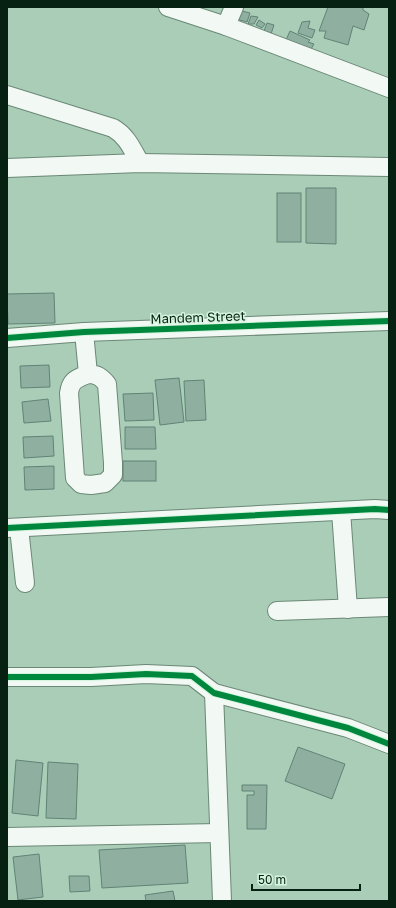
<svg xmlns="http://www.w3.org/2000/svg" width="396" height="908" font-family="'Golos Text',sans-serif">
  <style>
    .building { fill: #8fafa1; stroke: #5f8476 }
    .lines { fill: none; stroke-linecap: round; stroke-linejoin: round }
    .minor-casing { stroke: #6b8876; stroke-width: 20 }
    .minor { stroke: #f2f8f4; stroke-width: 18 }
    .cycleway-casing { stroke: #d4f4de; stroke-width: 8 }
    .cycleway { stroke: #00873e; stroke-width: 6 }
    .labels { text-anchor: middle; dominant-baseline: central; stroke-width: 3; stroke-linejoin: round; paint-order: stroke }
    .street-label { font-size: 13px; fill: #062011; stroke: #d4f4de }
  </style>
  <rect width="100%" height="100%" fill="#a9cdb6"/>
  <g class="building">
    <path d="M328,7H363V10L369,14L364,30L353,26L348,45L324,38L326,31H319Z"/>
    <path d="M238,10L250,13L247,22L236,19Z"/>
    <path d="M251,16L258,17L254,24H248Z"/>
    <path d="M259,20L265,24L262,28L256,25Z"/>
    <path d="M310,21L308,28L315,30L312,38L298,33L302,22Z"/>
    <path d="M267,23L274,25L271,34L264,31Z"/>
    <path d="M290,31L310,40L308,42L314,44L311,49L286,40Z"/>
    <path d="M306,188H336V244L306,243Z"/>
    <rect x="277" y="193" width="24" height="49"/>
    <path d="M54,293L55,323L8,324L7,294Z"/>
    <path d="M49,365L50,387L21,388L20,366Z"/>
    <path d="M179,378L184,422L160,425L155,380Z"/>
    <path d="M204,380L206,420L186,421L184,381Z"/>
    <path d="M153,393L154,420L125,421L123,394Z"/>
    <path d="M48,399L51,421L24,423L22,402Z"/>
    <path d="M125,427H155L156,449H125Z"/>
    <path d="M53,436L54,456L24,458L23,437Z"/>
    <rect x="123" y="461" width="33" height="20"/>
    <path d="M54,466V489L25,490L24,467Z"/>
    <path d="M298,747L345,764L332,799L285,781Z"/>
    <path d="M16,760L43,763L38,816L12,813Z"/>
    <path d="M48,762L78,764L76,819L46,818Z"/>
    <path d="M242,785H267L266,829H247V795H254V791H242Z"/>
    <path d="M185,845L188,883L102,888L99,850Z"/>
    <path d="M39,854L43,897L18,900L13,857Z"/>
    <path d="M69,876H89L90,891L70,892Z"/>
    <path d="M173,891L175,901H146L145,895Z"/>
  </g>
  <g class="lines">
    <defs>
      <g id="minor">
        <path d="M168,7L226,26L389,88"/>
        <path d="M226,26L234,7"/>
        <path d="M7,95L113,128C127,136 132,149 140,163"/>
        <path d="M7,168L140,163L389,167"/>
        <path d="M84,332L88,374C76,379 71,380 69,393L75,478L81,484L91,485L105,483L113,475V463L107,384C101,377 97,374 88,374"/>
        <path d="M7,338L84,332L389,321"/>
        <path d="M341,511L348,609"/>
        <path d="M7,528L375,509L389,510"/>
        <path d="M19,528L25,583"/>
        <path d="M277,611L389,607"/>
        <path d="M7,677H91L146,674L192,676L214,693L348,728L389,744"/>
        <path d="M214,693L222,901"/>
        <path d="M7,837L219,833"/>
      </g>
    </defs>
    <use href="#minor" class="minor-casing"/>
    <use href="#minor" class="minor"/>
    <defs>
      <g id="cycleway">
        <path d="M7,338L84,332L389,321"/>
        <path d="M7,528L375,509L389,510"/>
        <path d="M7,677H91L146,674L192,676L214,693L348,728L389,744"/>
      </g>
    </defs>
    <use href="#cycleway" class="cycleway-casing"/>
    <use href="#cycleway" class="cycleway"/>
  </g>
  <g class="labels">
    <g class="street-label">
      <text transform="translate(198 317) rotate(-2)">Mandem Street</text>
    </g>
  </g>
  <rect width="396" height="908" fill="none" stroke="#062011" stroke-width="16"/>
  <path d="M252 884v6h108v-6" fill="none" stroke="#062011" stroke-width="2"/>
  <text x="258" y="884" font-size="12" fill="#062011" stroke="#d4f4de" stroke-width="3" paint-order="stroke">50 m</text>
</svg>
